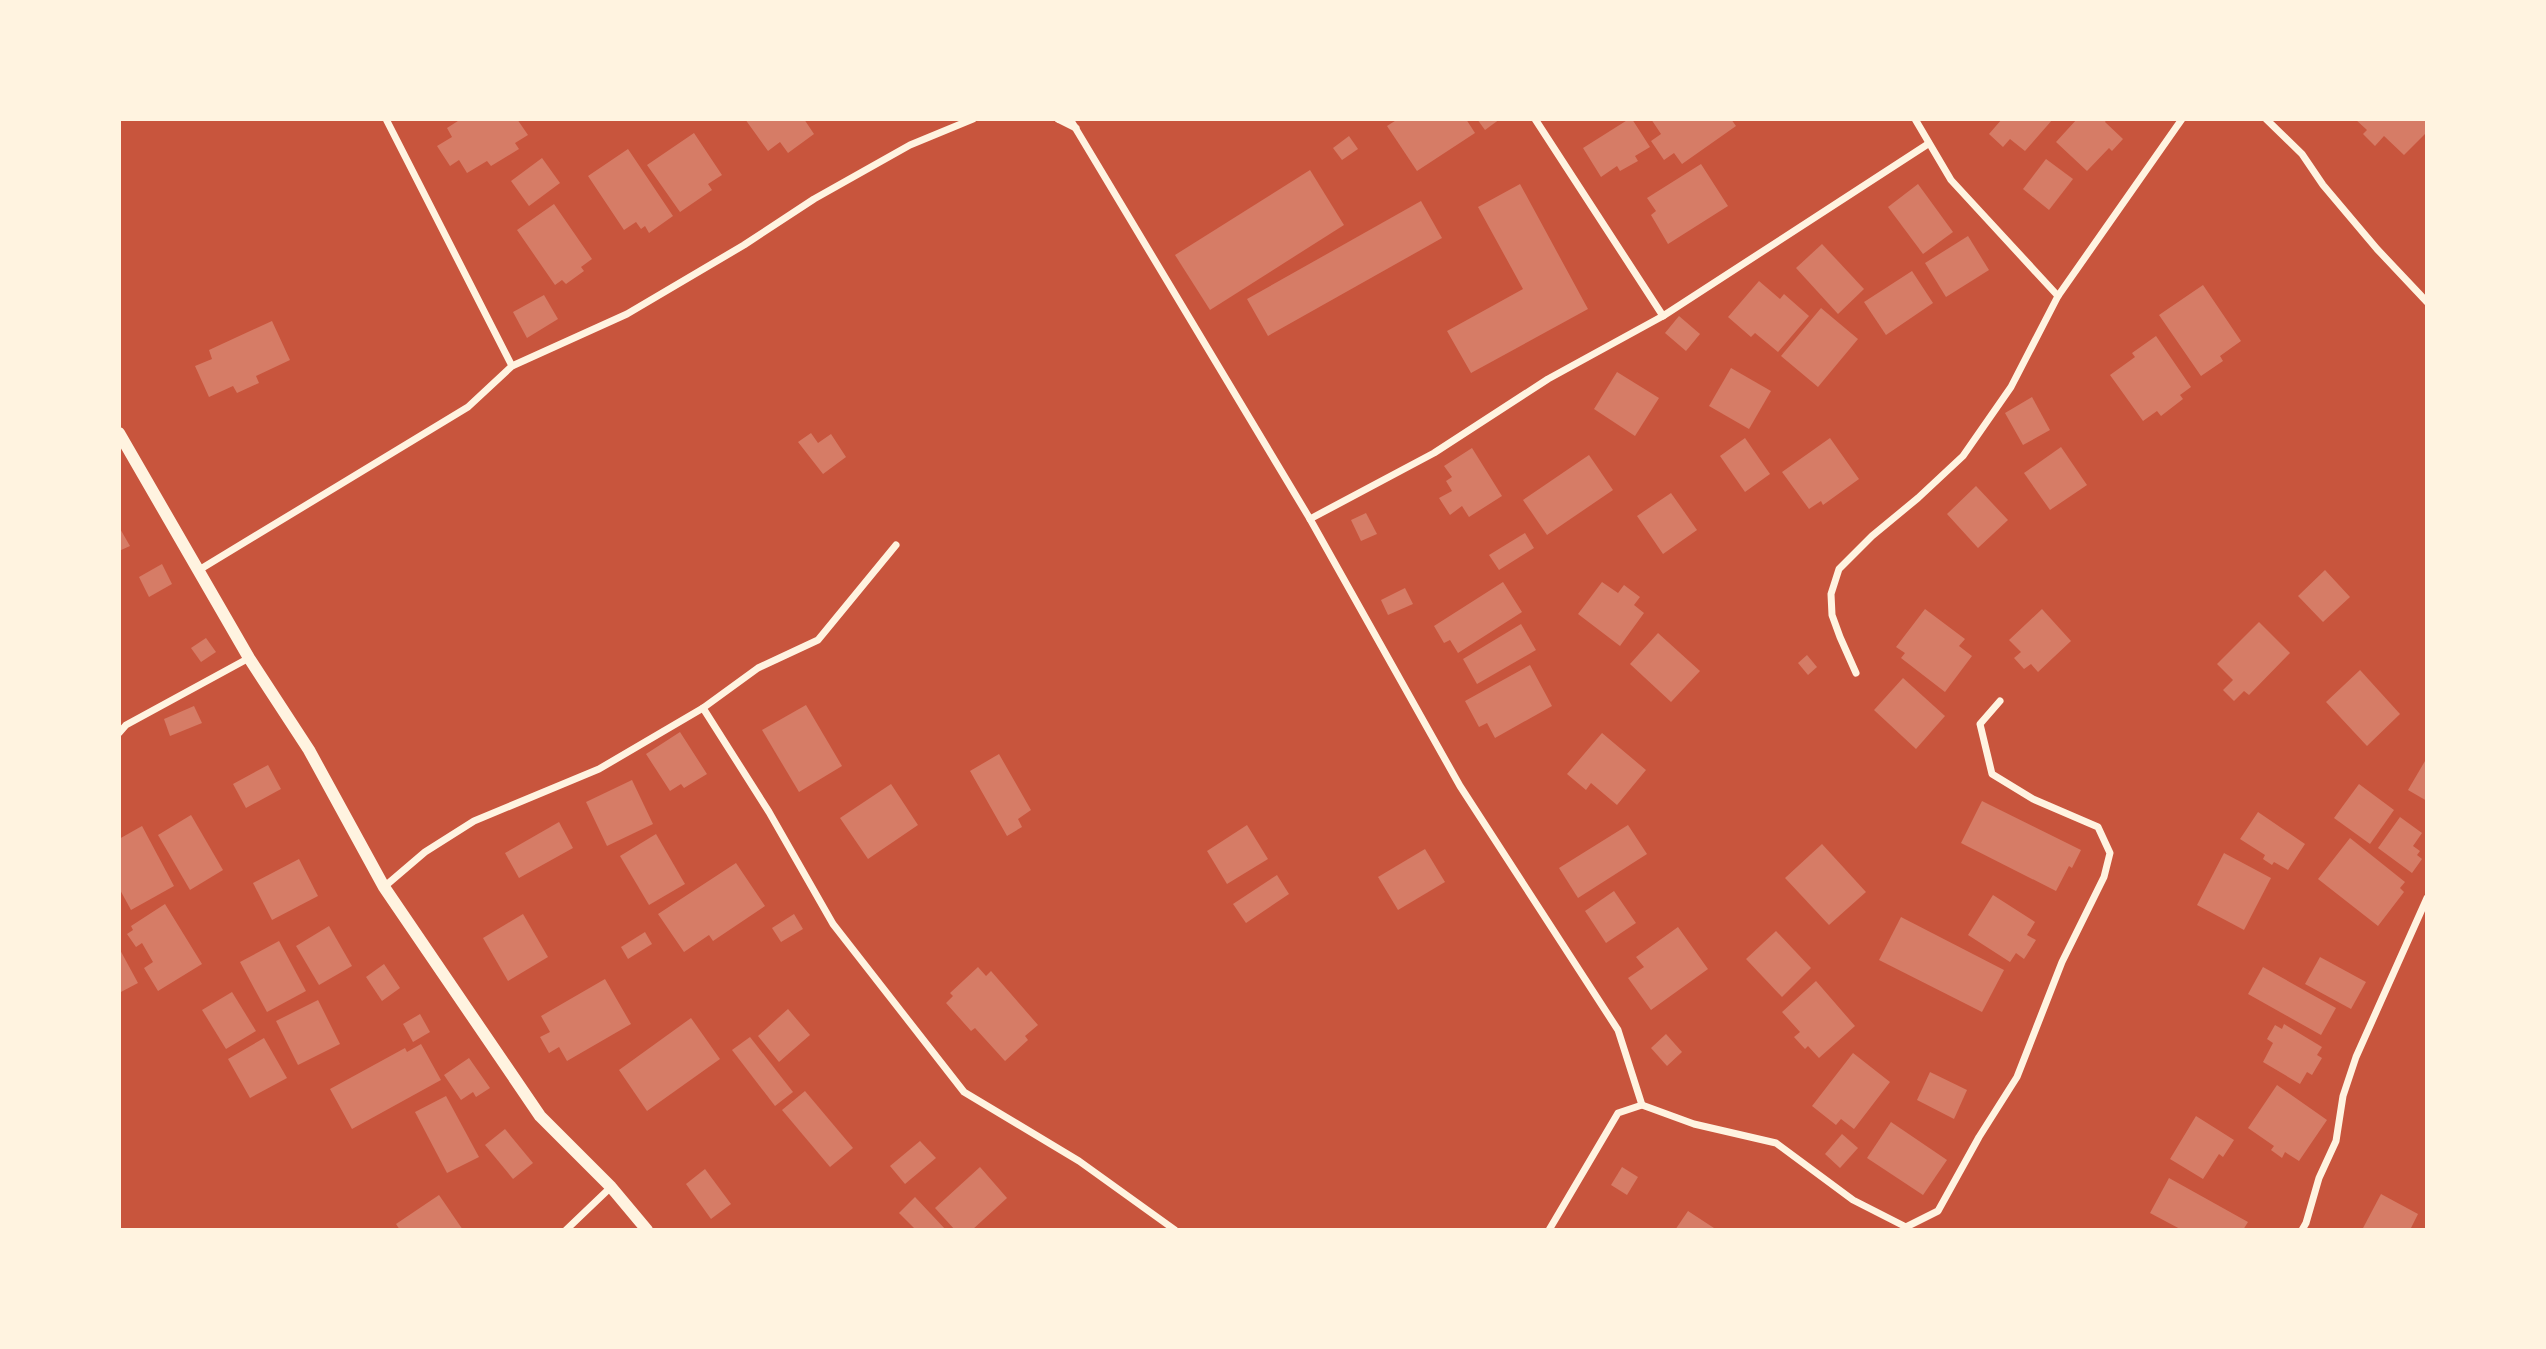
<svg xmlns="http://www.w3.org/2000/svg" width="2546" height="1349" font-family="Figtree,sans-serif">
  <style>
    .building { fill: #d67c66 }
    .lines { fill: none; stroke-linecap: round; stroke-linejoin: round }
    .minor { stroke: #fff3e0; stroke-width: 7 }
    .tertiary { stroke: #fff3e0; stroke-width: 12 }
  </style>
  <rect width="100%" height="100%" fill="#c8553d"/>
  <g class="building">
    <path d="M461,119H517L528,135L515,143L519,149L491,166L487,161L467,173L459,160L450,166L437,146L452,137L447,128Z"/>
    <path d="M745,119H804L814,134L788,153L780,142L768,151Z"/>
    <path d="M1398,119H1466L1475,133L1417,171L1387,126Z"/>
    <path d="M1477,119H1500L1485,130Z"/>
    <path d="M1629,119H1632L1650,147L1635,156L1638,161L1620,171L1617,166L1601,177L1583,148Z"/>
    <path d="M1651,119H1731L1736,126L1682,164L1674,153L1664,160L1651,141L1661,134Z"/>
    <path d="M2002,119H2053L2025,151L2010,139L2003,147L1989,134Z"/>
    <path d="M2077,119H2107L2105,122L2123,139L2112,151L2109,148L2087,171L2056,142Z"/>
    <path d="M2355,119H2427V132L2404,155L2384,136L2375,146L2363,134L2367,130Z"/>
    <path d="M694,133L722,175L708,184L712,190L680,212L647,165Z"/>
    <path d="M1349,136L1358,149L1342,160L1333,148Z"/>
    <path d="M628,149L673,216L649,233L645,226L641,229L636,222L624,230L588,176Z"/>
    <path d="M542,158L560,183L529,206L511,181Z"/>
    <path d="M2046,159L2073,179L2049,210L2023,189Z"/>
    <path d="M1701,164L1728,206L1668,244L1651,215L1656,211L1647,198Z"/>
    <path d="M1310,170L1344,225L1210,310L1175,255Z"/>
    <path d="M1520,184L1588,309L1471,373L1447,331L1523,289L1478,207Z"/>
    <path d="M1918,184L1953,232L1923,254L1888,207Z"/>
    <path d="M1421,201L1442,238L1268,336L1247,299Z"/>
    <path d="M554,204L592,259L581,267L584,271L566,284L562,280L555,285L517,230Z"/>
    <path d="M1968,236L1989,270L1946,297L1925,263Z"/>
    <path d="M1822,244L1864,289L1838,314L1796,268Z"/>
    <path d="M1912,271L1933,303L1886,335L1864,302Z"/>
    <path d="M1759,281L1780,299L1784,294L1809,316L1778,352L1755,333L1751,337L1728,317Z"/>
    <path d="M2203,285L2241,341L2220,356L2223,361L2201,376L2159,315Z"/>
    <path d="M544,295L558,319L527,338L513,312Z"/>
    <path d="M1821,308L1858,339L1818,387L1781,356Z"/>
    <path d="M1679,316L1700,334L1686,351L1665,333Z"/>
    <path d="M272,321L290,360L256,376L259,383L237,393L233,386L209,397L195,366L212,359L209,350Z"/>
    <path d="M2156,336L2191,387L2180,395L2183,399L2161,416L2157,411L2143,421L2110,375L2135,357L2132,353Z"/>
    <path d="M1731,368L1771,391L1749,429L1709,406Z"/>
    <path d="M1617,372L1659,398L1635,436L1594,409Z"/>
    <path d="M2032,397L2050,430L2023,445L2005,413Z"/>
    <path d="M811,433L818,443L831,434L846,457L823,474L798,442Z"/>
    <path d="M1745,438L1770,474L1745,492L1720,456Z"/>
    <path d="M1830,438L1859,479L1823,505L1821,501L1809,509L1782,472Z"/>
    <path d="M2061,447L2087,485L2050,510L2024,473Z"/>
    <path d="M1472,448L1502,496L1469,517L1462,506L1450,515L1439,498L1452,491L1446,481L1452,477L1444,466Z"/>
    <path d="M1589,455L1613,490L1547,535L1523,500Z"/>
    <path d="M1976,486L2008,520L1978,548L1947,514Z"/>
    <path d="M1671,493L1697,530L1663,554L1637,516Z"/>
    <path d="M1366,513L1377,534L1361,541L1351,520Z"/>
    <path d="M119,527L130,546L119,551Z"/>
    <path d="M1525,533L1534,548L1499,570L1489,555Z"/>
    <path d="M162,564L172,584L149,597L139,577Z"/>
    <path d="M2325,570L2350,597L2323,622L2298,596Z"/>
    <path d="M1503,582L1522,612L1458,653L1450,640L1444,643L1434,626Z"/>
    <path d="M1602,582L1618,593L1624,585L1640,597L1634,605L1644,613L1620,646L1578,614Z"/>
    <path d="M1405,588L1413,604L1388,615L1381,600Z"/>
    <path d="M1925,609L1965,639L1959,646L1972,656L1945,692L1901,658L1905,653L1896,647Z"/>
    <path d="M2042,609L2071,641L2038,672L2031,664L2024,669L2014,658L2021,652L2009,640Z"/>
    <path d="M2259,622L2290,653L2249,695L2244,691L2234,701L2223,690L2233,680L2217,664Z"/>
    <path d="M1521,624L1536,650L1477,684L1463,659Z"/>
    <path d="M1658,633L1700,671L1671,702L1630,664Z"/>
    <path d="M206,638L216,652L201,662L191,648Z"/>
    <path d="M1807,655L1817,667L1808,675L1798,663Z"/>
    <path d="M1530,665L1552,706L1495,738L1487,723L1479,727L1465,701Z"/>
    <path d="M2360,670L2400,714L2367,746L2326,702Z"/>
    <path d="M1903,678L1945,716L1916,749L1874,710Z"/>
    <path d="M806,705L842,766L799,792L762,730Z"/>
    <path d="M194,706L202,723L170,736L164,719Z"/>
    <path d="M680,732L707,774L684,788L681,784L670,791L646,754Z"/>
    <path d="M1602,733L1646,770L1617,805L1591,783L1586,790L1567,774Z"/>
    <path d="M999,754L1031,810L1018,819L1022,827L1007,836L970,771Z"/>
    <path d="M2425,761L2427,763V801L2408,790Z"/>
    <path d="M268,765L281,789L246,808L233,784Z"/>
    <path d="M632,780L653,824L607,846L586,802Z"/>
    <path d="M891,784L918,825L868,859L840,818Z"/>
    <path d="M2359,784L2394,810L2370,844L2334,818Z"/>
    <path d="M1982,801L2081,850L2072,868L2069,866L2056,891L1961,843Z"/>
    <path d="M2258,812L2305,844L2288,870L2274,862L2272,865L2263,859L2265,855L2240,839Z"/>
    <path d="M191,815L223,870L190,890L158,835Z"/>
    <path d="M2400,817L2422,833L2413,846L2420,851L2417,855L2422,859L2412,873L2378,848Z"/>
    <path d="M559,822L573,848L519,878L505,853Z"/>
    <path d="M1247,825L1268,859L1227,884L1207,851Z"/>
    <path d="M1628,825L1647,854L1578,898L1559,868Z"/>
    <path d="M142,826L174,886L131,910L119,888V839Z"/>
    <path d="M656,834L685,884L649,905L620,856Z"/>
    <path d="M2350,838L2405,882L2400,888L2404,892L2378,926L2318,879Z"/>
    <path d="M1822,844L1866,892L1829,925L1785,878Z"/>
    <path d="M1425,849L1445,882L1398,910L1378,877Z"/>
    <path d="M2224,853L2271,878L2244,930L2197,905Z"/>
    <path d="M299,859L318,896L272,920L253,883Z"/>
    <path d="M736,863L765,906L713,941L709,935L684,952L658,914Z"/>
    <path d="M1277,875L1289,894L1246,923L1233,904Z"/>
    <path d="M1614,891L1636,923L1606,943L1585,911Z"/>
    <path d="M1993,895L2035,922L2027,935L2036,940L2024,959L2016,953L2010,962L1968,935Z"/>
    <path d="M165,904L202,964L158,991L144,968L153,962L142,943L136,947L127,934L133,930L131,926Z"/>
    <path d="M523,914L548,957L508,981L483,938Z"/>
    <path d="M794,914L803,929L781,942L772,928Z"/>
    <path d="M1901,917L2004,970L1982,1012L1879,960Z"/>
    <path d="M329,926L352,966L319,985L296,946Z"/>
    <path d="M1678,927L1708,969L1651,1010L1628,978L1644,967L1636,957Z"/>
    <path d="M1776,931L1811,968L1782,997L1746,959Z"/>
    <path d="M645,932L652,944L628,959L621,947Z"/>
    <path d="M279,941L306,991L267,1012L240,962Z"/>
    <path d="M119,948L138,983L119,993Z"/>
    <path d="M2320,957L2366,982L2351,1009L2305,984Z"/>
    <path d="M384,964L400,988L382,1001L366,977Z"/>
    <path d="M978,967L986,976L991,971L1038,1025L1025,1036L1028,1040L1005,1061L975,1028L971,1031L946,1003L953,996L950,993Z"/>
    <path d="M2263,967L2336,1008L2321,1035L2248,994Z"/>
    <path d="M605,979L631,1024L567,1061L559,1047L549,1053L540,1037L550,1032L541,1016Z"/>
    <path d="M1816,981L1855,1026L1819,1058L1808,1046L1805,1049L1794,1037L1800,1032L1782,1012Z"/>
    <path d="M232,992L256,1031L226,1049L202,1010Z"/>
    <path d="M318,1000L340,1044L298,1065L276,1021Z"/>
    <path d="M788,1009L810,1035L779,1062L758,1036Z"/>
    <path d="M420,1014L430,1032L413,1042L403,1024Z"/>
    <path d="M691,1018L720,1059L647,1111L619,1070Z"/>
    <path d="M2284,1024L2322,1047L2317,1055L2322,1058L2312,1075L2307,1072L2300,1084L2263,1062L2273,1043L2267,1039L2275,1025L2282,1029Z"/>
    <path d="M1666,1034L1682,1052L1667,1066L1651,1048Z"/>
    <path d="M750,1037L793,1092L775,1106L732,1050Z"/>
    <path d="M264,1038L287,1078L250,1098L228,1059Z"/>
    <path d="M421,1044L441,1080L352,1129L330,1089L405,1048L407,1052Z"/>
    <path d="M1853,1053L1890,1082L1854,1129L1841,1119L1836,1125L1812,1106Z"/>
    <path d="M469,1058L490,1088L476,1097L473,1092L461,1100L444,1075Z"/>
    <path d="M1930,1072L1967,1090L1954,1119L1917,1100Z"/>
    <path d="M2277,1085L2327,1120L2299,1161L2285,1152L2282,1158L2271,1150L2274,1146L2248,1128Z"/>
    <path d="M805,1091L853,1148L830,1167L782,1110Z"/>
    <path d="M446,1096L479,1157L447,1173L415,1112Z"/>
    <path d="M2196,1116L2234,1140L2223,1157L2219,1154L2203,1179L2170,1159Z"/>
    <path d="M1891,1122L1947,1160L1923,1195L1867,1158Z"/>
    <path d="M505,1129L533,1163L513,1179L485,1145Z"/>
    <path d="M1842,1134L1858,1148L1840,1168L1825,1154Z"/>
    <path d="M920,1141L936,1158L905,1184L890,1166Z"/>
    <path d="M980,1167L1007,1198L972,1230H955L935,1208Z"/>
    <path d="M1622,1167L1638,1177L1627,1195L1611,1185Z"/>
    <path d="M705,1169L731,1204L711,1219L686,1184Z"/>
    <path d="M2169,1178L2248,1222L2243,1230H2182L2150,1213Z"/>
    <path d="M2381,1194L2418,1214L2410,1230H2362Z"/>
    <path d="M439,1195L463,1230H400L396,1224Z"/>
    <path d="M915,1197L946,1230H916L899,1213Z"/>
    <path d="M1688,1211L1714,1228L1713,1230H1675Z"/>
  </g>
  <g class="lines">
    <g class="minor">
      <path d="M386,119L512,366"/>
      <path d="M1058,119L1076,128"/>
      <path d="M1070,119L1310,519L1460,786L1618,1030L1642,1105"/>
      <path d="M1535,119L1663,316"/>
      <path d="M1915,119L1951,180L2058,296"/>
      <path d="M2266,119L2302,154L2323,185L2377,249L2427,302"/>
      <path d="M1310,519L1434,453L1548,379L1663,316L1928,144"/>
      <path d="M199,570L468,407L512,366L627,314L744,245L814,199L910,145L973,119"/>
      <path d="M1856,673L1840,637L1832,615L1831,594L1839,569L1872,536L1918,498L1963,456L2011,387L2058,296L2182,119"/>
      <path d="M703,708L769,812L833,924L964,1092L1079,1161L1175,1230"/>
      <path d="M119,733L126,725L249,658"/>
      <path d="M384,887L425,852L474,821L599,769L703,708L758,668L818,640L896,545"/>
      <path d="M566,1230L611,1187"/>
      <path d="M1549,1230L1618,1113L1642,1105L1694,1124L1776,1143L1853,1200L1906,1227L1938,1211L1979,1137L2017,1077L2062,962L2104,877L2110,853L2098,827L2033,799L1992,774L1980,724L2000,701"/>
      <path d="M2302,1230L2306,1223L2319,1178L2336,1141L2343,1096L2356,1057L2427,898"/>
    </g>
    <path class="tertiary" d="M119,433L249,658L309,750L384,887L540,1116L611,1187L647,1230"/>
  </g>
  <rect width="2546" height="1349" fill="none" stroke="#fff3e0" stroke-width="242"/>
</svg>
